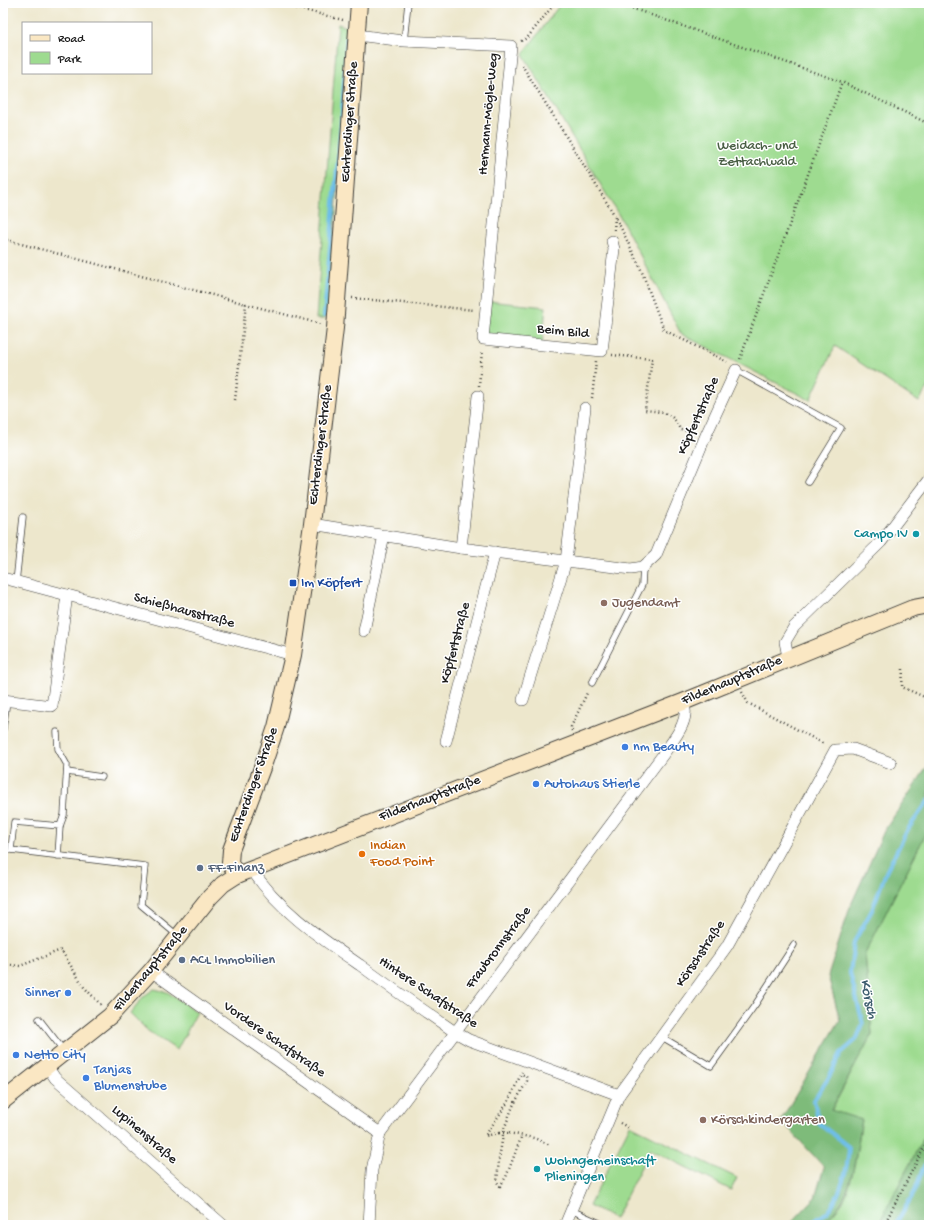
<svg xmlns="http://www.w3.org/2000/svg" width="932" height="1228" font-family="'Gochi Hand',sans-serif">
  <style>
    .green { fill: #9edb90; stroke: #5d7c56 }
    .forest { fill: #7ebb7a; stroke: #4d6c4b }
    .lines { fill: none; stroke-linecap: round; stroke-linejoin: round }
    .stream { stroke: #6ebee9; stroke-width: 4 }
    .lane-casing { stroke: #3b3a36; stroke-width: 7 }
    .street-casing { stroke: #3b3a36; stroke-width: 12 }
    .secondary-casing { stroke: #3b3a36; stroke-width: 18 }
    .path { stroke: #3b3a36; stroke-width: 2.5; stroke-dasharray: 1 3; stroke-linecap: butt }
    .lane { stroke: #fff; stroke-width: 5.5 }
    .street { stroke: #fff; stroke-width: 11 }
    .secondary { stroke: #fae7c3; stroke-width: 16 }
    .path-bridge { stroke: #3b3a36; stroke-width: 2.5; stroke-dasharray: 1 3; stroke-linecap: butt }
    .culture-dot { fill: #0f9aa8; stroke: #fff; stroke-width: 1.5 }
    .transit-dot { fill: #1a4fb4; stroke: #fff; stroke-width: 1.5 }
    .education-dot { fill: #8d6e63; stroke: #fff; stroke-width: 1.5 }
    .shop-dot { fill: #3f7fe0; stroke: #fff; stroke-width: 1.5 }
    .food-dot { fill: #e8710a; stroke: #fff; stroke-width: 1.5 }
    .service-dot { fill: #5c6f8a; stroke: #fff; stroke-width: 1.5 }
    .labels { text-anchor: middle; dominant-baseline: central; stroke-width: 3; stroke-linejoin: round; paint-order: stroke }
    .street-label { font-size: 14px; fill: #1c1c1c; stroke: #fff }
    .park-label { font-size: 14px; fill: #4a5f45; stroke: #fff }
    .culture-label { font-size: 14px; fill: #0d838f; stroke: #fff; text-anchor: end }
    .transit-label { font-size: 14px; fill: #164399; stroke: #fff; text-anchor: start }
    .education-label { font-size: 14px; fill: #785e54; stroke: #fff; text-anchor: start }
    .shop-label { font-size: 14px; fill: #366cbe; stroke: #fff; text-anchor: start }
    .food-label { font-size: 14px; fill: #c56008; stroke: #fff; text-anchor: start }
    .service-label { font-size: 14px; fill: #4e5e75; stroke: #fff; text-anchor: start }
    .water-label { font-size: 15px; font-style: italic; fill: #3d5d6e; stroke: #fff }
  </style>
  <rect width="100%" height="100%" fill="#fff"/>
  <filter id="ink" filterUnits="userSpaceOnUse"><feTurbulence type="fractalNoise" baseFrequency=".025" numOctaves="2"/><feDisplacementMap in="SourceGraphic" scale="8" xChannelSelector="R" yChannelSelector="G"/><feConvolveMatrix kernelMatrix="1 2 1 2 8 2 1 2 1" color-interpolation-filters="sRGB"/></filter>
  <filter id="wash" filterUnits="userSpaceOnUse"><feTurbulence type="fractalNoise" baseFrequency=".012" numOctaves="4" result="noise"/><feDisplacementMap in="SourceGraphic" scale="16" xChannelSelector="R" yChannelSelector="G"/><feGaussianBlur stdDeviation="0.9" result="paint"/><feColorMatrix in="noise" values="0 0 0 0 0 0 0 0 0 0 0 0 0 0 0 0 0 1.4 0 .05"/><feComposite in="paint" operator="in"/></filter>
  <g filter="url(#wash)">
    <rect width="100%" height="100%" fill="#ede7cc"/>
    <g class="green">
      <path d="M561,3H929V384L919,402L835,346L810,400L681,334L624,224L523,54Z"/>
      <path d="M338,24L347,27L350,31L328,314L325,319H316Z"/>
      <path d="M487,301L546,307L542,345L483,339Z"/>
      <path d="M929,827V1127L878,1225H818C827,1219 835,1213 841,1204C853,1188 858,1141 862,1120L831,1111L872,1034L865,954Z"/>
      <path d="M154,989L167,992L197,1012L177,1050L148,1031L130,1013L144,996Z"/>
      <path d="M630,1125L737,1178L731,1190L650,1149L615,1219L589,1206Z"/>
    </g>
    <g class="forest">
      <path d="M929,764V827L865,954L872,1034L831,1110L862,1120C855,1153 854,1207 819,1224C812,1228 797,1225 789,1225L815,1198L824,1167L781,1120L840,1020L828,976L850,907L884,831Z"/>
      <path d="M929,1127V1208L921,1225H878Z"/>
    </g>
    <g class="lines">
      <g class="stream">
        <path d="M324,316L342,113L347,38"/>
        <path d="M809,1225C814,1220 822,1217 827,1212C841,1197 848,1166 849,1147L819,1123L814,1100L829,1077L841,1053L856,1040L863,1024L850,973L854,942L872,910L886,872L908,829L929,800"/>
        <path d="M895,1225L914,1193L924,1166L929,1160"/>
      </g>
    </g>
  </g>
  <g filter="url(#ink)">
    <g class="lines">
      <defs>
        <g id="lane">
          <path d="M404,41L408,3"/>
          <path d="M736,370L841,428L808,482"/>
          <path d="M16,582L23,517"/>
          <path d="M592,683L642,585L643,567"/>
          <path d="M3,729L7,701"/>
          <path d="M57,732L58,749L67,765L64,815L60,826"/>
          <path d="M67,772L102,777"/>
          <path d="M58,856L60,826L14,822L11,850L145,866L141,905L177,935"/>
          <path d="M39,1019L64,1051"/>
          <path d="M662,1037L711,1066L755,1005L794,945"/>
          <path d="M571,1210L604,1225"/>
        </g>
        <g id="street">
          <path d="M357,35L404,41L511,46L483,339L602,351L614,249L612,241"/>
          <path d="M312,524L461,548L631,569L643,567L656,555L706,435L736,370"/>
          <path d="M461,548L478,396"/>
          <path d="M3,578L293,655"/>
          <path d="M364,631L384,535"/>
          <path d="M788,657L785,642L794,627L881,542L929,479"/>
          <path d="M3,700L52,706L67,595"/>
          <path d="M523,700L566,561L585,408"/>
          <path d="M446,741L495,552"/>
          <path d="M251,868C278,910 319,937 360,965C391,988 423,1010 455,1032L469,1040L619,1095"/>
          <path d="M151,971L380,1133"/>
          <path d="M47,1066L55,1078L223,1225"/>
          <path d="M369,1225L372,1170L380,1133L662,756C672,741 692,720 683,702"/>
          <path d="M565,1225L619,1095L727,946L835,750L853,749L891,763"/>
        </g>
        <g id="secondary">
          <path d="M237,875L230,863L231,850L265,760L276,727L293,655L312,524L335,328L359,3"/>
          <path d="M3,1101L110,1016L151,971L210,897L223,884L237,875L683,702L913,608L929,605"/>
        </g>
      </defs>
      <use href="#lane" class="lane-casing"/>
      <use href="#street" class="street-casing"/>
      <use href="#secondary" class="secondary-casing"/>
      <g class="path">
        <path d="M276,3L343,20"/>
        <path d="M617,3L842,82L929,124"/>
        <path d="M521,41L527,38L555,3"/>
        <path d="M522,65L615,216L640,267L664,330L727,362"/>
        <path d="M614,230L615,217"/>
        <path d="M3,239L246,304"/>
        <path d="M352,298L474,310"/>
        <path d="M612,355L652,359L645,410C662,412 674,412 680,430L694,432"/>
        <path d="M740,359L842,82"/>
        <path d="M479,386L482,351"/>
        <path d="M592,398L596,361"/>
        <path d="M235,400L246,304L321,324"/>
        <path d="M903,669L902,687L929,699"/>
        <path d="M742,692L748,703L824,744"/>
        <path d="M572,731L571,727L588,691"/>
        <path d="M3,964L20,966L61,950L84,987L101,1005"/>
        <path d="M620,1123L629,1128"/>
        <path d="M499,1133L485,1136L508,1102L522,1072"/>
        <path d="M509,1133L534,1138L550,1145"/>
        <path d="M521,1138L506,1177L500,1186L497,1182L499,1159L504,1129L513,1106L527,1081L526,1076L521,1074"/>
        <path d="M884,1225L929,1138"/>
      </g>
      <use href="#lane" class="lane"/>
      <use href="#street" class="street"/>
      <use href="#secondary" class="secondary"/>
      <path class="path-bridge" d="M499,1133H509"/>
    </g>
  </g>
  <g class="culture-dot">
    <circle cx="916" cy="534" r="4"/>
    <circle cx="537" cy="1169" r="4"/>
  </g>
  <rect class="transit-dot" x="289" y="579" width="8" height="8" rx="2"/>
  <g class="education-dot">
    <circle cx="604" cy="603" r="4"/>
    <circle cx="703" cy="1120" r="4"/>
  </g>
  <g class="shop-dot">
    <circle cx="625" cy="747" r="4"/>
    <circle cx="536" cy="784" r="4"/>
    <circle cx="68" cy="993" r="4"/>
    <circle cx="16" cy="1055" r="4"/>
    <circle cx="86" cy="1078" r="4"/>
  </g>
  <circle class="food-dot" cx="362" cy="854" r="4"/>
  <g class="service-dot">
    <circle cx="200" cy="868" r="4"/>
    <circle cx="182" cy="960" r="4"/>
  </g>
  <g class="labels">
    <g class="street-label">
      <text transform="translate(489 114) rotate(-85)">Hermann-Mögle-Weg</text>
      <text transform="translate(350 122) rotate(-86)">Echterdinger Straße</text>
      <text transform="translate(563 332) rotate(6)">Beim Bild</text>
      <text transform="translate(699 416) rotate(-66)">Köpfertstraße</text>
      <text transform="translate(321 445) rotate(-83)">Echterdinger Straße</text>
      <text transform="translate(184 611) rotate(15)">Schießhausstraße</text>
      <text transform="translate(456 643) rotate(-75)">Köpfertstraße</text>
      <text transform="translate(732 681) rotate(-23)">Filderhauptstraße</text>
      <text transform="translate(254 785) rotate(-70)">Echterdinger Straße</text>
      <text transform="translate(430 799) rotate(-21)">Filderhauptstraße</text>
      <text transform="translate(499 948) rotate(-53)">Fraubronnstraße</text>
      <text transform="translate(701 954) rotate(-56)">Körschstraße</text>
      <text transform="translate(151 969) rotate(-50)">Filderhauptstraße</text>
      <text transform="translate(428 993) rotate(34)">Hintere Schafstraße</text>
      <text transform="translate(274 1040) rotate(35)">Vordere Schafstraße</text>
      <text transform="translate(144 1135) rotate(41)">Lupinenstraße</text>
    </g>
    <g class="park-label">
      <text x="757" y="146">Weidach- und<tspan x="757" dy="16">Zettachwald</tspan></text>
    </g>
    <g class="culture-label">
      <text x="908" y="534">Campo IV</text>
      <text x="545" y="1161" text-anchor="start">Wohngemeinschaft<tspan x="545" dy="16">Plieningen</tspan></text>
    </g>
    <g class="transit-label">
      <text x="301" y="583">Im Köpfert</text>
    </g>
    <g class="education-label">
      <text x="612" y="603">Jugendamt</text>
      <text x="711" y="1120">Körschkindergarten</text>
    </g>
    <g class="shop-label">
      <text x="633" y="747">nm Beauty</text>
      <text x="544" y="784">Autohaus Stierle</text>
      <text x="60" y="993" text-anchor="end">Sinner</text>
      <text x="24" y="1055">Netto City</text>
      <text x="94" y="1070">Tanjas<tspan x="94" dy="16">Blumenstube</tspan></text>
    </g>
    <g class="food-label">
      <text x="370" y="846">Indian<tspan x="370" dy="16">Food Point</tspan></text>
    </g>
    <g class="service-label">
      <text x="208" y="868">FF-Finanz</text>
      <text x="190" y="960">ACL Immobilien</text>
    </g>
    <g class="water-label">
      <text transform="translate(868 999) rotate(78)">Körsch</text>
    </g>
  </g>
  <rect width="932" height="1228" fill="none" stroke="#fff" stroke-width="16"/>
  <rect x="22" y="22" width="130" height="52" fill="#ffffff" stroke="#a4a4a4"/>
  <rect x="30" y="35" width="20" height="6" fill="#fae7c3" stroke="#a4a4a4"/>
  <text x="58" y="42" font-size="12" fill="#1c1c1c">Road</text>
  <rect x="30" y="52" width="20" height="12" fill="#9edb90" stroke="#a4a4a4"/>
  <text x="58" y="62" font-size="12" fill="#1c1c1c">Park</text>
</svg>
